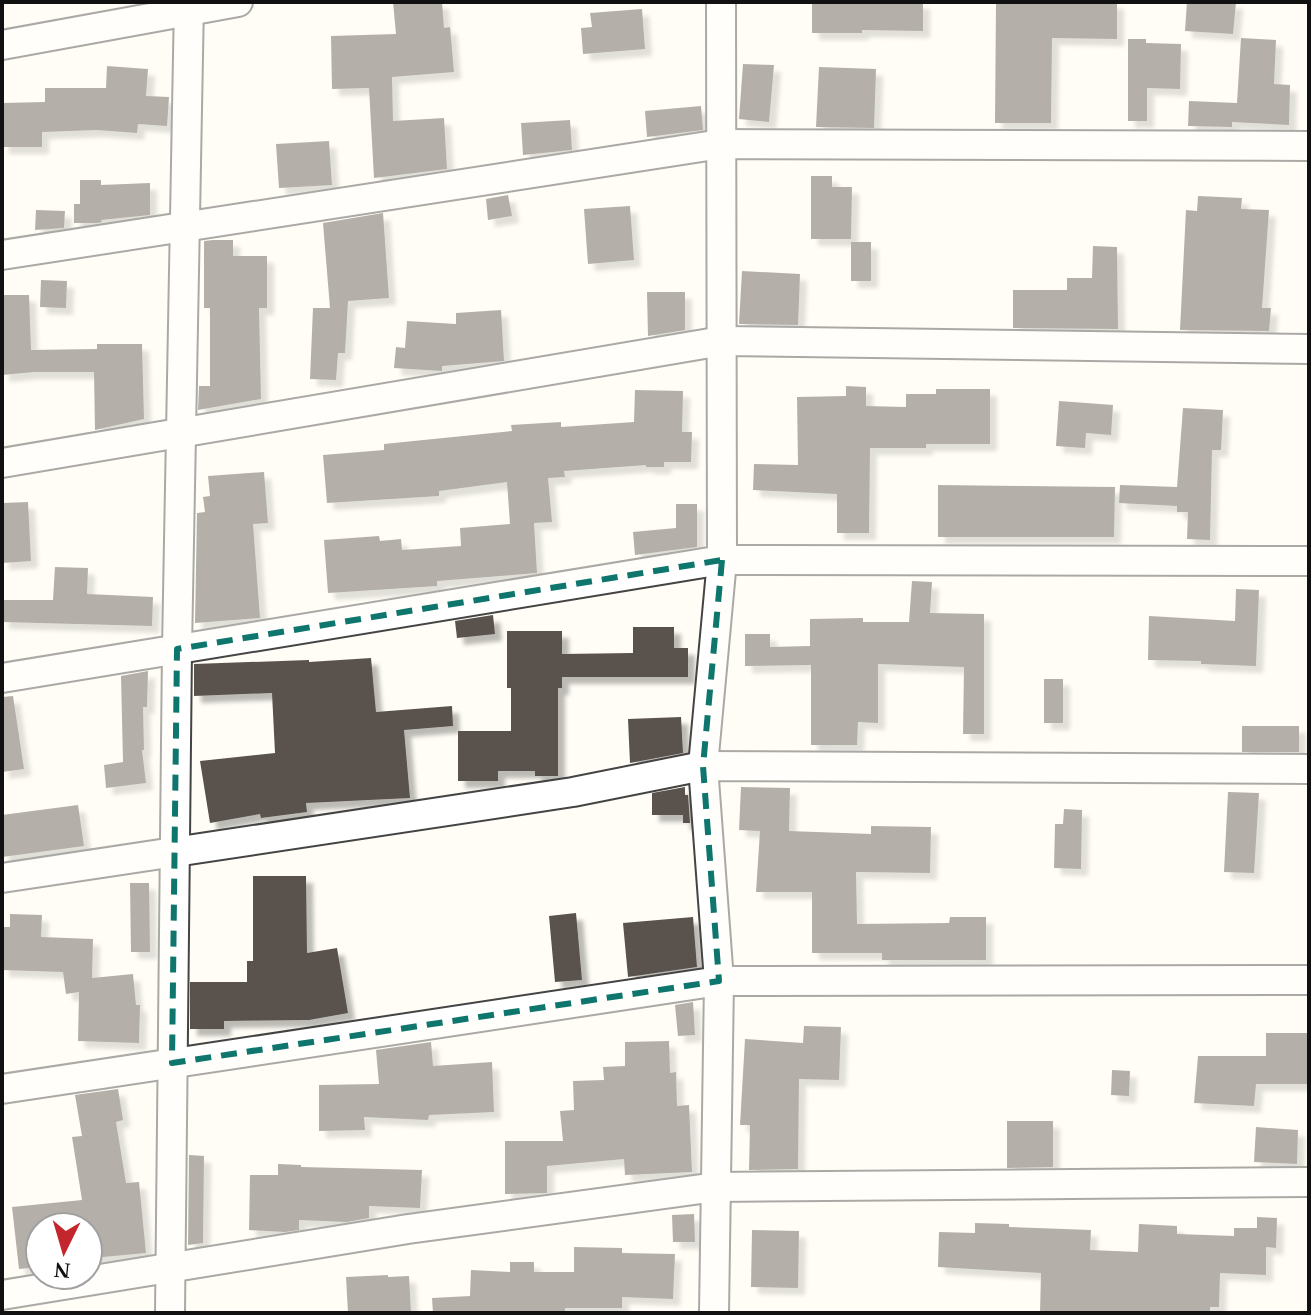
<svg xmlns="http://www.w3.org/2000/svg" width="1311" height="1315" font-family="Georgia,serif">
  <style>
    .building { fill: #5a524d; filter: url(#shadow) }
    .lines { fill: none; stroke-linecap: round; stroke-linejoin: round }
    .minor-casing { stroke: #444; stroke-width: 32 }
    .minor { stroke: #fff; stroke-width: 28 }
    .marked { fill: none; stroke: #0f766e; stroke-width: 6; stroke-dasharray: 16 10; stroke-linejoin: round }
  </style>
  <defs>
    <filter id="shadow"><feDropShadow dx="7" dy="7" stdDeviation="2" flood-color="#0004"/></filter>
  </defs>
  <rect width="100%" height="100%" fill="#fffdf5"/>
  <g class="building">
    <path d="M393,2H442L444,28L450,27L454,72L392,77L393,121L444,118L447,169L374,178L369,88L332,89L331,36L396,34Z"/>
    <path d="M812,2H923V31L862,30V33H812Z"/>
    <path d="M996,2H1117V39L1052,38L1051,123H995Z"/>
    <path d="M1187,2H1236L1233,34L1185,31Z"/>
    <path d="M642,9L645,49L583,54L581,28L592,27L590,13Z"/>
    <path d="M1241,38L1276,40L1274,84L1290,85L1289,125L1232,122V127L1188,126L1189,101L1237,103Z"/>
    <path d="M1128,39H1146V43L1181,44L1180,89L1147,88V121H1128Z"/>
    <path d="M743,64L774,65L769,122L739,119Z"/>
    <path d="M107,66L148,69L146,96L169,97L167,126L138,124L137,133L97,130L42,132V147H2V103L45,102V88H106Z"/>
    <path d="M819,67L876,69L874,128L816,127Z"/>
    <path d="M701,106L703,130L647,137L645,111Z"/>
    <path d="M570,120L572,150L523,155L521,123Z"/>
    <path d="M329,141L332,185L279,188L276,144Z"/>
    <path d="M811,176H832V187H852L851,239H811Z"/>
    <path d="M80,180H101V185L150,183V215L101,220L102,222L97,223H74V204H80Z"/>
    <path d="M508,195L512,216L488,220L486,199Z"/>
    <path d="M1198,196L1242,198L1241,209L1269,210L1262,308H1271L1269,331L1180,330L1186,210L1197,211Z"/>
    <path d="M630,206L634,260L588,264L584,209Z"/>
    <path d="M36,210L65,211L64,228L35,230Z"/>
    <path d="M383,213L389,298L348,301L345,353H338L336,380L310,379L313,308H330L323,223Z"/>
    <path d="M213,240H233V256H267V308H259L261,399L198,410L199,386H210V308H204V241Z"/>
    <rect x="851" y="242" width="20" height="39"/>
    <path d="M1093,246L1117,247L1118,329L1013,328V290H1067V278H1092Z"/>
    <path d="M742,271L800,274L798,325L739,324Z"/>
    <path d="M41,280L67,281L66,308L40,307Z"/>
    <path d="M647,292H685V330L648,336Z"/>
    <path d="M2,295H29L31,350L97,349V344H142L144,419L95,430L94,372H34L2,375Z"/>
    <path d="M501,310L504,361L442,366V371L394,368L396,347L405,348L407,321L456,324V313Z"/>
    <path d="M846,386L866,387V406L906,407V394H936V389H990V444H926V448H870L869,533H837V494L753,490L754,464L798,465L797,397L846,396Z"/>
    <path d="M635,390L683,391L682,432H692L691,462H664V467H646V465L564,471L565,477L548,478L552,522L534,523L537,573L437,581V586L328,593L324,540L379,536L380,541L401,539L402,550L461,546L460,528L510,524L507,482L439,491V496L327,503L323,455L384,450V444L512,431L511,425L561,422V427L634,422Z"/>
    <path d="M1059,401L1113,405L1111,435L1086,433L1085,448L1056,446Z"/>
    <path d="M1183,408L1223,410L1221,450H1212L1210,540L1187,539L1188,512H1177V506L1119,503L1120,485L1177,487Z"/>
    <path d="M264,472L268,523L253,524L260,618L195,623L197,513L205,512L203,497L210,496L208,476Z"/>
    <path d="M938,485L1115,487L1114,537H938Z"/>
    <path d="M28,502L31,561L2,563V503Z"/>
    <path d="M676,504H697V547L635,555L633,532L676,528Z"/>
    <path d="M55,567L88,568L87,594L153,597L152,626L2,622V600H53Z"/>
    <path d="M912,581L932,582L930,613L984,614V734H963L964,667L878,664V723L858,722L857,745H811V665L745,666V634H770V647L810,646V619L863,618V622H909Z"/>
    <path d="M1236,589L1259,590L1256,666L1201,664V661L1148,660L1149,616L1235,621Z"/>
    <path d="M493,615L495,634L457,638L455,621Z"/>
    <path d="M633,627H674V648H688V677H562V688H558V776H535V771H498V781H458V731H511V688H507V631H562V654L633,653Z"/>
    <path d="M371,658L376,712L452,706L453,726L404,730L410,798L306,803L307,812L261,818L260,814L210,823L200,761L275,753L272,693L194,696V664L309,660V662Z"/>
    <path d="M148,671L147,707H143L144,750H142L146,783L106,788L104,765L123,762L121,676Z"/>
    <rect x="1044" y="679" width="19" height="44"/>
    <path d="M13,696L24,769L2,772V697Z"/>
    <path d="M681,717L683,753L630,763L628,719Z"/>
    <rect x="1242" y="726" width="57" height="26"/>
    <path d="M685,787V795H688L690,823H683V815H652V793Z"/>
    <path d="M741,787L790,788L789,831L871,834V826L931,827L930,873L856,872L857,924L949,923L950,917H986V960H882V953H812V892H756L760,831L739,830Z"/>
    <path d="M1228,792L1259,793L1254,873L1224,872Z"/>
    <path d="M78,805L84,846L2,857V815Z"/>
    <path d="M1064,809L1082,810L1081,869L1054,868L1055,824H1063Z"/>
    <path d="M253,876H306L307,953L337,948L348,1013L309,1020L224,1021V1029H190V982H247V961H253Z"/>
    <path d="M130,883H149L150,952H131Z"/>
    <path d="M576,913L582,980L555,982L549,916Z"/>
    <path d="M10,914L42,915L41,937L93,939L92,978L133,974L136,1005H140L139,1043L78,1041L79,992L66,994L63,972L2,970V927H10Z"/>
    <path d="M693,917L697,967L628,977L623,923Z"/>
    <path d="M693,1002L695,1035L678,1036L675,1005Z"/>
    <path d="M804,1026L841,1027L839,1080L799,1079L798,1169L749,1170L750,1125H740L745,1039L803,1043Z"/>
    <path d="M1266,1033H1309V1084H1256L1254,1106L1194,1103L1198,1056H1266Z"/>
    <path d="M669,1041L670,1073L676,1072L677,1106L689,1105L692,1172L625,1175L624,1159L547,1166V1193L505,1194V1141H563L560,1111L574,1110L573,1081L604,1080L603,1067L625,1066V1042Z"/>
    <path d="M431,1042L433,1066L492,1062L494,1112L429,1115L428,1120L364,1117L365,1130L319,1131V1085L379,1084L376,1050Z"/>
    <path d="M1112,1070L1130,1071L1129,1096L1111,1095Z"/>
    <path d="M118,1089L123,1120L116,1122L126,1183L139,1182L146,1253L92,1258L89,1227H40V1267L19,1269L12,1207L82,1200L72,1137L82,1136L75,1095Z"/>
    <path d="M1007,1121H1053V1167L1007,1168Z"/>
    <path d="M1256,1127L1298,1130L1297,1164L1254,1162Z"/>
    <path d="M189,1155L204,1156L203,1243L188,1245Z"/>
    <path d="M278,1164L301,1165V1167L422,1170L420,1208L369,1206V1218L347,1222L299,1220V1230L285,1232L249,1230L250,1175H278Z"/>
    <path d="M694,1214L695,1242H673L672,1215Z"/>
    <path d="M1257,1217L1277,1218L1276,1248L1266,1247V1275L1220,1273L1219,1307H1210V1313H1040L1041,1273L938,1267L939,1232L975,1233V1223L1009,1224V1227L1091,1230L1090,1250L1138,1252L1139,1224L1177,1226V1234L1234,1236V1228H1257Z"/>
    <path d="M752,1230L799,1231L798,1288L751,1287Z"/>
    <path d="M574,1247L622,1248V1253L675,1254L673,1299L622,1297V1308H565V1312L433,1313L432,1298L470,1296L471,1270L510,1272V1262H534V1272H574Z"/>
    <path d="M388,1275V1277L409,1276L411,1313H348L346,1277Z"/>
  </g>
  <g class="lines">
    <defs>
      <g id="minor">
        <path d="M2,45L238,2"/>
        <path d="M2,255L721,144L1309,146"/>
        <path d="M2,463L722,341L1309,349"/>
        <path d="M2,678L722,560L1309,561"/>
        <path d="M2,878L573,792L703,766L1309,769"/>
        <path d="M2,1089L719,981L1309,980"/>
        <path d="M2,1295L408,1229L716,1187L1309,1182"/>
        <path d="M170,1313L177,649L189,2"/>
        <path d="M714,1313L719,981L703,766L722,560L721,2"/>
      </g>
    </defs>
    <use href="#minor" class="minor-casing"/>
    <use href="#minor" class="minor"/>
  </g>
  <path d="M0 0H1311V1315H0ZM722,560L703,766L719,981L172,1063L177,649Z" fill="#fffdf5" fill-opacity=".55" fill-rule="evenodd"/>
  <path class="marked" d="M722,560L703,766L719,981L172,1063L177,649Z"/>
  <rect width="1311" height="1315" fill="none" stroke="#111111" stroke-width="8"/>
  <g transform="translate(64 1251) rotate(185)"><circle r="38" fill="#ffffff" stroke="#a0a0a0" stroke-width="2"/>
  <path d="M0-6L14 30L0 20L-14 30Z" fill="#c4262e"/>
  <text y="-12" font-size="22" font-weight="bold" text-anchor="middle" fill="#111111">N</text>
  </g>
</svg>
